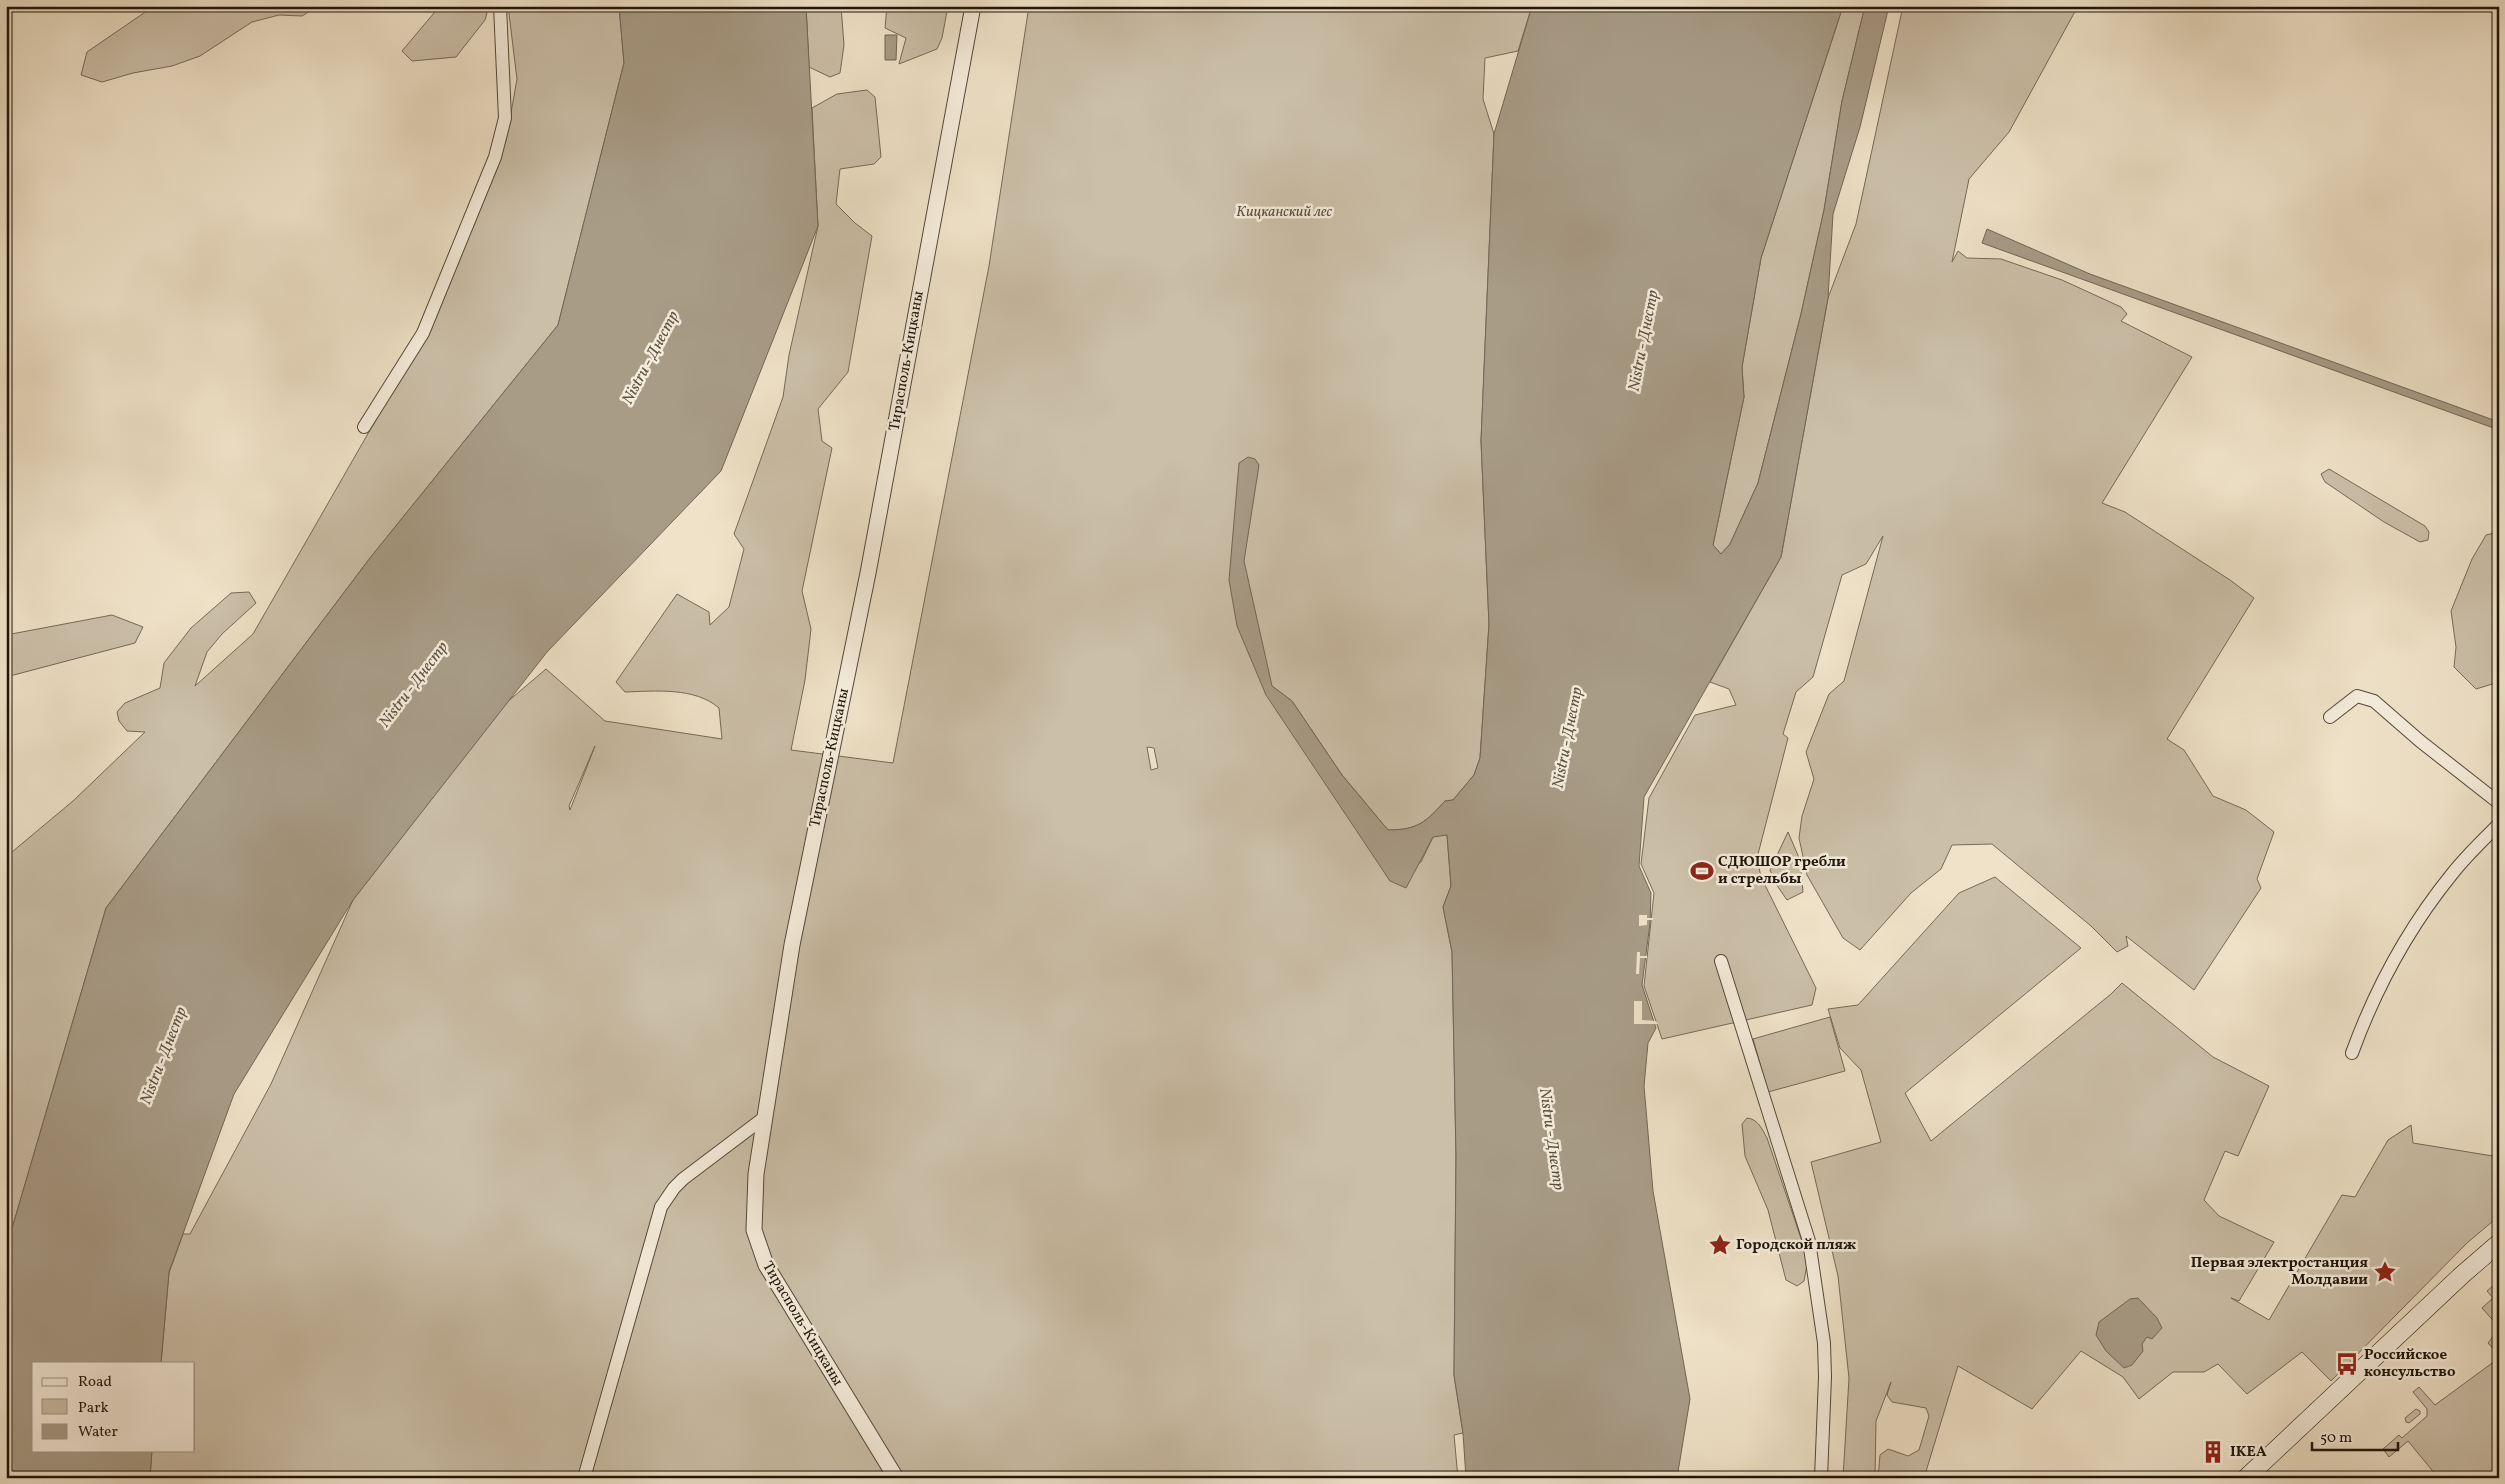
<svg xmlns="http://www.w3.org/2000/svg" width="2505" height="1484" font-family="Vollkorn,serif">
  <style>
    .green { fill: #cbbfa8; stroke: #746a58; fill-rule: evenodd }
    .water { fill: #a89c87; stroke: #716655 }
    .pier { fill: #efe2c8 }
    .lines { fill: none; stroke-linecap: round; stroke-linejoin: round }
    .minor-casing { stroke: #524839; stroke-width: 14 }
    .tertiary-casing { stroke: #524839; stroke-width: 17 }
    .secondary-casing { stroke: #1e1509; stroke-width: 19 }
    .minor { stroke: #f5ecdb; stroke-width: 12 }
    .tertiary { stroke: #f5ecdb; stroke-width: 15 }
    .secondary { stroke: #f5ecdb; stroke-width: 18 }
    .labels { text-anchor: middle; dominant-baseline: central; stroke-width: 5; stroke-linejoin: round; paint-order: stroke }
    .park-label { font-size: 15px; font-style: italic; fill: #5b5041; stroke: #f5ecdb }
    .street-label { font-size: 15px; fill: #1e1509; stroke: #f5ecdb }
    .poi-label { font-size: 15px; font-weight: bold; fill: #1e1509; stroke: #f5ecdb; text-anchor: start }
    .water-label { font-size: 16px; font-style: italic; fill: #5c5242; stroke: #f5ecdb }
  </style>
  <rect width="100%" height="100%" fill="#efe2c8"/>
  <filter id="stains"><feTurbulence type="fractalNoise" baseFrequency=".004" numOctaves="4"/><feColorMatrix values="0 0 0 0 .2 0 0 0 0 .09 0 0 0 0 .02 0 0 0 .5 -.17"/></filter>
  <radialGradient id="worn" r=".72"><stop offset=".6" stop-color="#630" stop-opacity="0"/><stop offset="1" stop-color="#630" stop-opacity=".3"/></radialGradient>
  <g class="green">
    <path d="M154,6H318L302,16L279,15L252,22L200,56L172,66L133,73L102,82L81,75L87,52Z"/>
    <path d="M436,6H489L485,20L456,57L412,61L402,51L434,13Z"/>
    <path d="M508,6H619L624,63L558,325L370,558L106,908L6,1249V857L73,801L145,732L127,731L119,721L117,712L125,703L160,688L164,663L191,628L231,593L249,592L256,603L222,634L207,652L195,686L253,634L420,343L506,141L517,79Z"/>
    <path d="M806,6H841L844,45L840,73L830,77L809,67Z"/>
    <path d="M887,6H948L942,38L937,49L899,64L906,38L885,28Z"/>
    <path d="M1029,6H1532L1518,51L1485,58L1483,99L1494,134L1481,441L1489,624L1480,758L1474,775L1453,800L1445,801C1426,822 1418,830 1388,830L1342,775L1292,701L1272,686L1390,881L1421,862L1433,837L1447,834L1451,886L1443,907L1452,952L1456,1156L1454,1375L1463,1433L1454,1435L1458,1478H150L152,1450H194V1363H161L169,1273L183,1234H190L271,1084L353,900L506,703L546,669L605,721L722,739L719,708C695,687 655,691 625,692L616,682L677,594L709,612L710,625L729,607L744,549L734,534L783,397L789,355L818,226L812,108L837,94L867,90L875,97L881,157L874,164L840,169L836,204L855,223L872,236L848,372L818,409L822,441L832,448L802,591L811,629L805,680L791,750L893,763L989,266ZM595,746L570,810L569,806ZM1147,747L1154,748L1158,768L1151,770Z"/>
    <path d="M1843,6H1865L1842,101L1824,210L1801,314L1758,483L1730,544L1721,554L1713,545L1744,397L1742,367L1761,258Z"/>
    <path d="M1903,6H2078L2009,132L1969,179L1952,262L1958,251L1967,258L2001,259L2062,280L2121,307L2127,314L2121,321L2192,357L2102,503L2125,512L2230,580L2254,598L2167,739L2184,750L2213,796L2246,810L2274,832L2257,879L2261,888L2194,990L2126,936L2128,946L2117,952L2091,926L1992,844L1952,845L1941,869L1911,893L1860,950L1843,938L1807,875L1799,838L1802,816L1814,779L1806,752L1829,694L1844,681L1883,536L1866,564L1842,575L1813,677L1796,692L1783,734L1788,738L1757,858L1761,877L1816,988L1812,1005L1662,1039L1644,986L1654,893L1641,864L1649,798L1695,715L1736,705L1729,689L1710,682L1781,557L1828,298L1856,224Z"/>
    <path d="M2329,469L2425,526L2429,532L2428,540L2420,542L2384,522L2325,482L2321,474Z"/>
    <path d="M2499,532V682L2476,689L2454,667L2456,647L2451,611L2472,559L2486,535Z"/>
    <path d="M112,615L143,627L135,643L6,677V635Z"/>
    <path d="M1788,832L1800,860L1803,892L1787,900L1776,884L1770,870Z"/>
    <path d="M1995,877L2081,948L1905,1093L1931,1141L2111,994L2122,983L2213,1057L2269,1086L2238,1156L2225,1151L2204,1200L2219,1216L2274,1242L2239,1301L2231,1298L2269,1320L2342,1195L2355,1197L2388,1140L2411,1125L2413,1143L2499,1157V1216L2467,1243L2331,1381L2302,1352L2247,1394L2218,1364L2204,1372H2173L2139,1399L2123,1377L2081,1351L2032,1409L1958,1366L1924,1478H1878L1880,1455L1888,1449L1908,1456L1919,1450L1929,1416L1926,1408L1892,1402L1887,1395L1891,1382L1876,1421L1875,1478H1843L1849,1378L1838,1276L1811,1162L1881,1142L1861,1070L1840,1048L1828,1009L1858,1005L1959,893Z"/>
    <path d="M1830,1017L1845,1071L1768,1092L1753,1039Z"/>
    <path d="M1747,1118C1758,1119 1762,1129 1767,1138L1808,1259L1804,1281L1797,1286L1786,1280L1768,1210L1745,1156L1742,1124Z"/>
    <path d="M2499,1281V1327L2482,1308L2493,1298L2487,1291Z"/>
    <path d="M2499,1329V1355L2488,1343Z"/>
    <path d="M2499,1358V1478H2433L2436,1475L2408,1441L2389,1457L2383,1449L2399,1435L2402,1438L2427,1416V1409L2413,1392L2419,1387L2435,1405Z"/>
    <path d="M2416,1409L2420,1411V1414L2409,1423L2406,1422L2405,1418Z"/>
  </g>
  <g class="water">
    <path d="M619,6H806L818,226L721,471L547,652L353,900L234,1094L169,1272L161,1363H34V1450H152L150,1478H6V1249L106,908L370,558L558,325L624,63Z"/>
    <path d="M1532,6H1843L1761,258L1742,367L1744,397L1713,545L1721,554L1730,544L1758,483L1801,314L1824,210L1842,101L1865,6H1889L1860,127L1833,214L1828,298L1781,557L1644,797L1639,866L1651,893L1650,923L1642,985L1656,1028L1648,1043L1644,1086L1653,1191L1690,1399L1677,1478H1466L1463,1433L1454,1375L1456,1156L1452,952L1443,907L1451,886L1447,835L1433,837L1406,888L1390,881L1266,695L1237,626L1229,580L1239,463L1248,457L1255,459L1259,465L1244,561L1272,686L1292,701L1342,775L1388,830C1418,830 1426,822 1445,801L1453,800L1474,775L1480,758L1489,624L1481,441L1494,134Z"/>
    <path d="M885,35H897L896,60H885Z"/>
    <path d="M1987,229L2090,274L2499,422V430L1982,243Z"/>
    <path d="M2138,1298L2157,1318L2162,1328L2152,1339L2147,1337L2142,1344L2143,1351L2132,1365L2124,1368L2106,1351L2096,1335L2099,1322L2130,1299Z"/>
  </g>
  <g class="pier">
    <path d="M1639,915H1647V918H1653V920H1647V925L1639,926Z"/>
    <path d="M1637,952H1640V956H1647V958H1640L1639,974H1636Z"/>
    <path d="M1634,1001H1642V1020L1656,1021L1658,1024H1634Z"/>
  </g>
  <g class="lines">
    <defs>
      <g id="minor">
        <path d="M364,427L423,333L495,157L505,118L500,6"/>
        <path d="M2330,717L2357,696L2374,701L2420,741L2499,803"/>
        <path d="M1721,961L1809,1241L1824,1343L1825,1377L1821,1478"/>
        <path d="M2352,1053C2375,990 2409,927 2452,874C2466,856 2483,840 2499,824"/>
        <path d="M584,1478L661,1207L674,1188L683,1179L765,1117"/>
      </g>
      <path id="tertiary" d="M896,1478L766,1265L754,1230L756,1174L792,945L868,573L973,6"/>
      <path id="secondary" d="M2246,1478L2463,1274L2499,1243"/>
    </defs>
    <use href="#minor" class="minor-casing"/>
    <use href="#tertiary" class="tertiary-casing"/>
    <use href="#secondary" class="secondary-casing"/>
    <use href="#minor" class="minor"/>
    <use href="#tertiary" class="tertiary"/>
    <use href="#secondary" class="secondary"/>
  </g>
  <defs>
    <symbol id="stadium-bare" viewBox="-9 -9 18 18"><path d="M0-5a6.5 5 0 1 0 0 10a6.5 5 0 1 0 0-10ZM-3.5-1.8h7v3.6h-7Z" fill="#8f2418" stroke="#f5ecdb" stroke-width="2.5" paint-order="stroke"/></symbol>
    <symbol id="sight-bare" viewBox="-9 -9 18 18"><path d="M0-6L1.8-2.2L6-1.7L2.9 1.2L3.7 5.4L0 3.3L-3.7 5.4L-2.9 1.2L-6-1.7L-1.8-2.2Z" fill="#8f2418" stroke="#f5ecdb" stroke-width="2.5" paint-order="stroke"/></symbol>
    <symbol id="bus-bare" viewBox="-9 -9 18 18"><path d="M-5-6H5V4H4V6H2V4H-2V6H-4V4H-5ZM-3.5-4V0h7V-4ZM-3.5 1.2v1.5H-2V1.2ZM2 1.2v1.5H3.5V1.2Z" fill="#8f2418" stroke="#f5ecdb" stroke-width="2.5" paint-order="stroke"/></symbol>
    <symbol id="building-bare" viewBox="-9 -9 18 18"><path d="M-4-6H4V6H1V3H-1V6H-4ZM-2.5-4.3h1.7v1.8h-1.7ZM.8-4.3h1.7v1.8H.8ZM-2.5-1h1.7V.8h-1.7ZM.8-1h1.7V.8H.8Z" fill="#8f2418" stroke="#f5ecdb" stroke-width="2.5" paint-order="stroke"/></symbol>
  </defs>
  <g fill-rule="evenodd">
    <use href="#stadium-bare" x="1686" y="855" width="32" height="32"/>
    <use href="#sight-bare" x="1704" y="1229" width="32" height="32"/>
    <use href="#sight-bare" x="2369" y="1256" width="32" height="32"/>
    <use href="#bus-bare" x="2331" y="1348" width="32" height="32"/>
    <use href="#building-bare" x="2197" y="1436" width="32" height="32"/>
  </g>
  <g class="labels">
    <g class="park-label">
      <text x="1284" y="212">Кицканский лес</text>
    </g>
    <g class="street-label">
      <text transform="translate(907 361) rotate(-80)">Тирасполь-Кицканы</text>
      <text transform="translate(830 758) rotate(-78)">Тирасполь-Кицканы</text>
      <text transform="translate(802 1324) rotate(59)">Тирасполь-Кицканы</text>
    </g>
    <g class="poi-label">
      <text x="1718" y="862">СДЮШОР гребли<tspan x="1718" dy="17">и стрельбы</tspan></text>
      <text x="1736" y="1245">Городской пляж</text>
      <text x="2368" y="1263" text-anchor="end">Первая электростанция<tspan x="2368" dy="17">Молдавии</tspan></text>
      <text x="2364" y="1355">Российское<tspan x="2364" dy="17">консульство</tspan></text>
      <text x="2230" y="1452">IKEA</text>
    </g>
    <g class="water-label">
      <text transform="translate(1644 341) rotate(-79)">Nistru - Днестр</text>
      <text transform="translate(651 358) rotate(-62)">Nistru - Днестр</text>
      <text transform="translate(414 685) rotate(-53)">Nistru - Днестр</text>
      <text transform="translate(1568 738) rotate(-79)">Nistru - Днестр</text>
      <text transform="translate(164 1056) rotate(-69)">Nistru - Днестр</text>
      <text transform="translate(1551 1139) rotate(82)">Nistru - Днестр</text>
    </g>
  </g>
  <rect width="2505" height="1484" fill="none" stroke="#efe2c8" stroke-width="25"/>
  <rect x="8" y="8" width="2490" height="1469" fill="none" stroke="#1e1509" stroke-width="2.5"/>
  <rect x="12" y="12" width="2480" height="1459" fill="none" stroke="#1e1509"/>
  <rect x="32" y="1362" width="162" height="90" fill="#f5ecdb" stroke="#9f9687"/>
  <rect x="42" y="1378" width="25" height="8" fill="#f5ecdb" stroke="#9f9687"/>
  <text x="78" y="1386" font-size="15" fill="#1e1509">Road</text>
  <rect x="42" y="1399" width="25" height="15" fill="#cbbfa8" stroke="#9f9687"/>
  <text x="78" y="1412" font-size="15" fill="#1e1509">Park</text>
  <rect x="42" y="1424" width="25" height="15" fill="#a89c87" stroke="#9f9687"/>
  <text x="78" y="1436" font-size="15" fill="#1e1509">Water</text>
  <path d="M2312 1442v8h86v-8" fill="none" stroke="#1e1509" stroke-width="2.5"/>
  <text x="2320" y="1442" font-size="15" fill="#1e1509" stroke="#f5ecdb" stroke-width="4" paint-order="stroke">50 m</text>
  <rect width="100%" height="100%" filter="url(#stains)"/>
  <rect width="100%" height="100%" fill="url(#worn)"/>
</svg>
